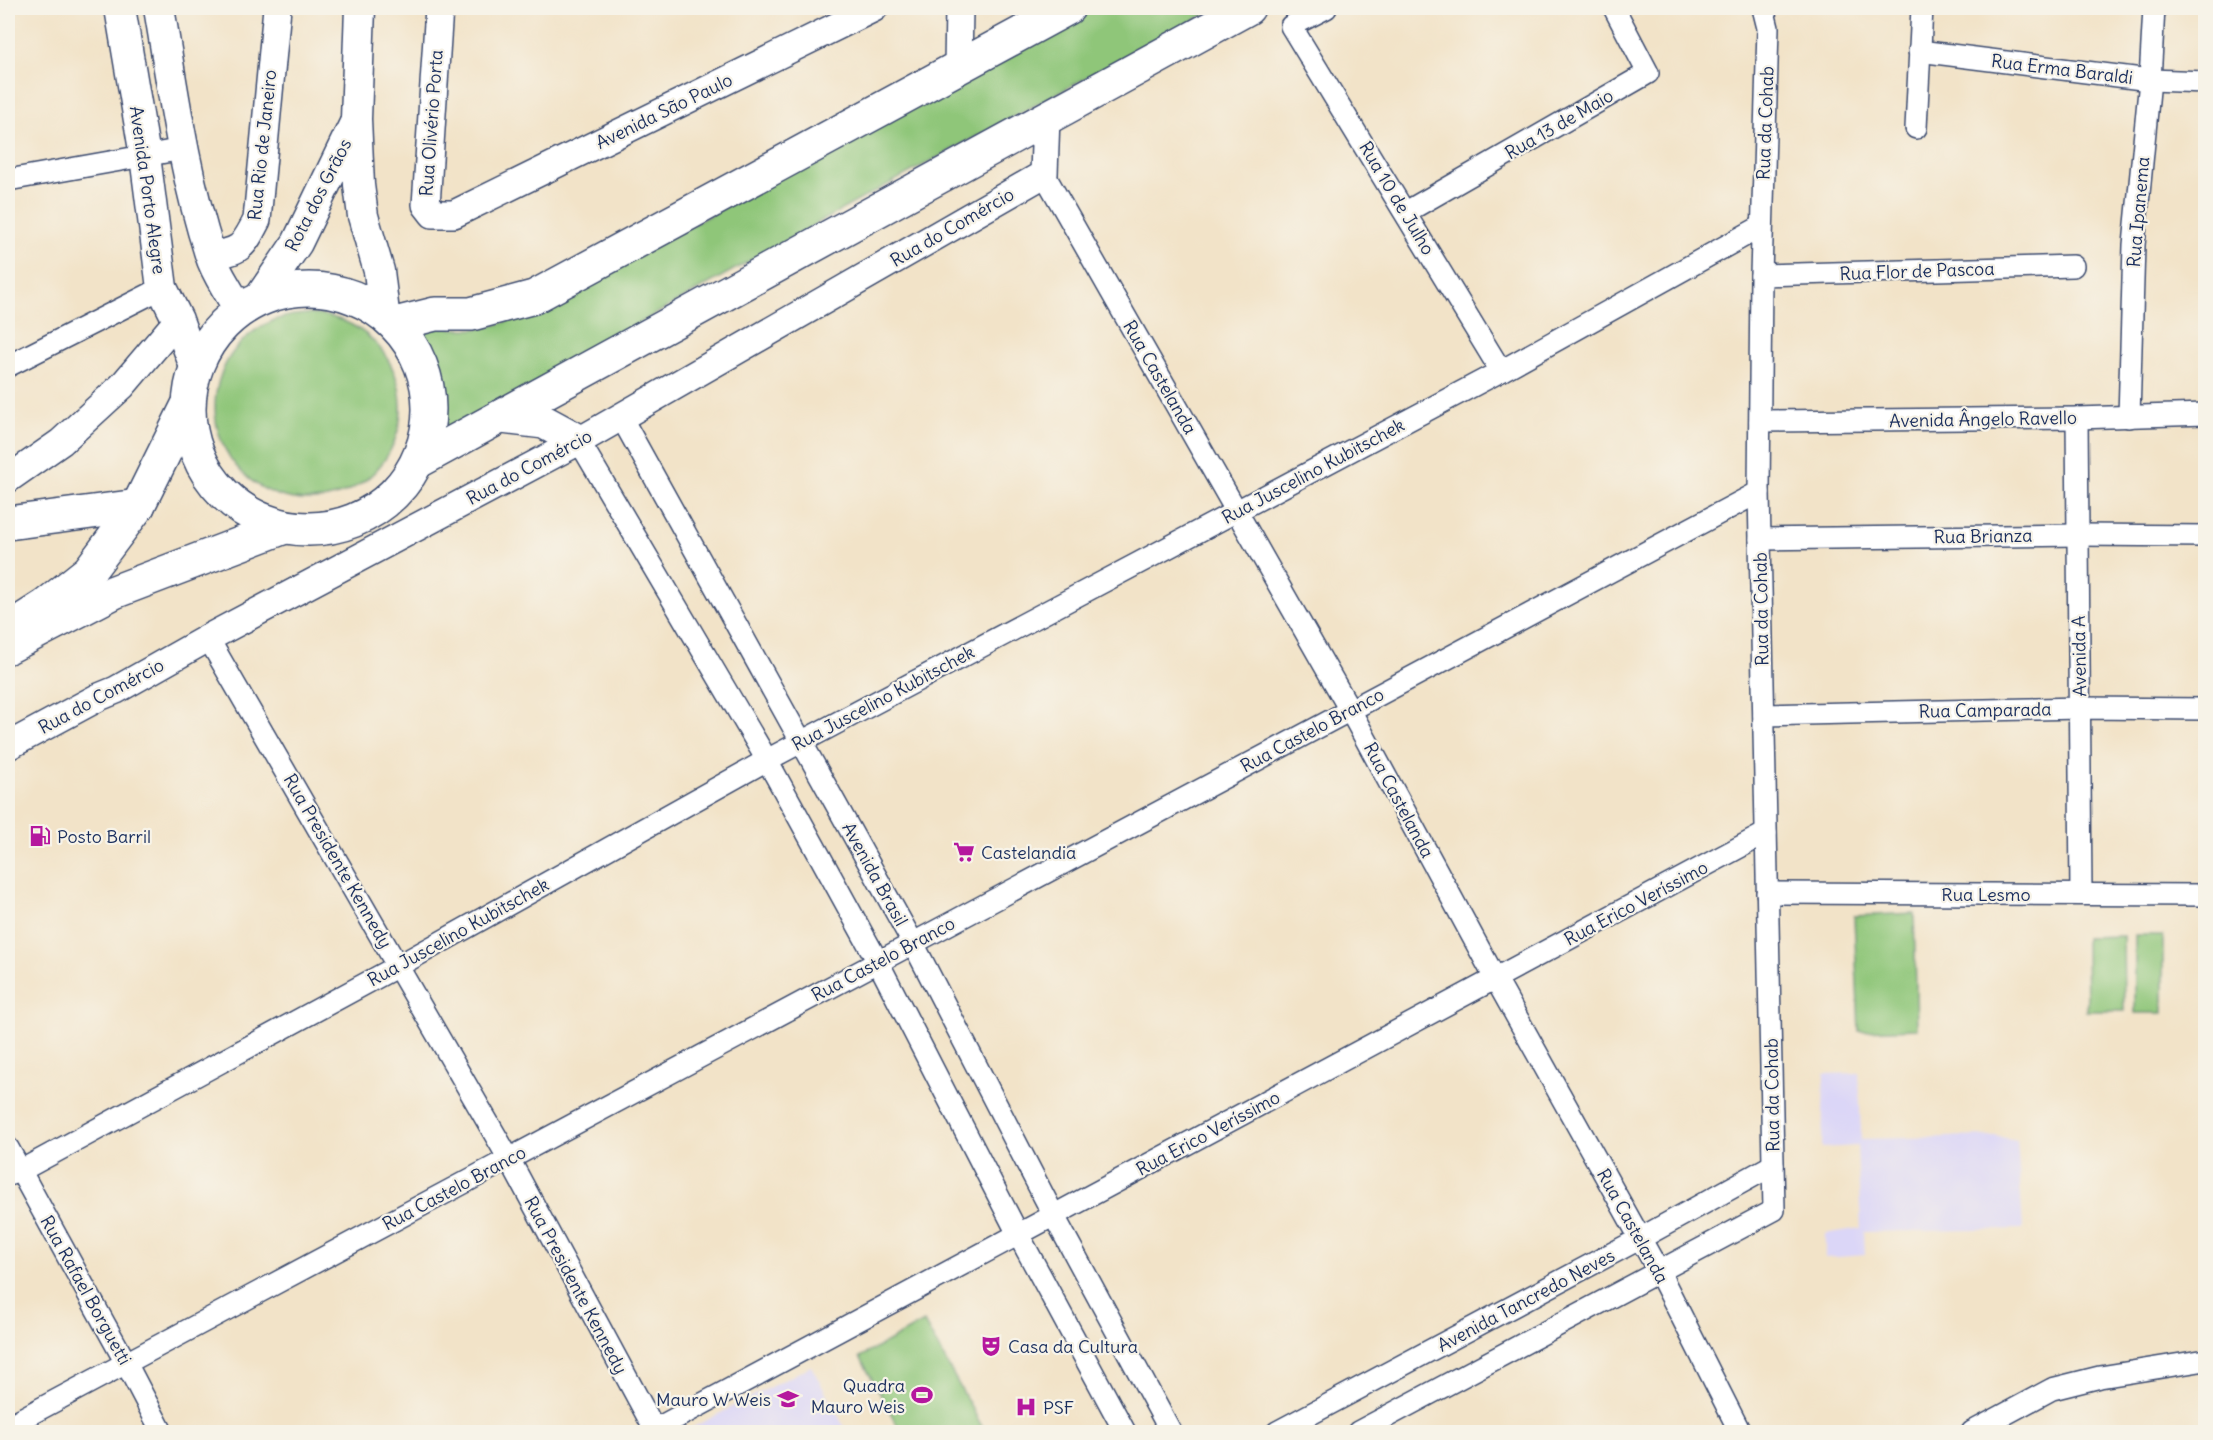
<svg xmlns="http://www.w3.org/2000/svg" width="2213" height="1440" font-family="Delius,sans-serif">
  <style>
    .built { fill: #dbd6f7 }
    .green { fill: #8fc679; stroke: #557a6c; stroke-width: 1.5 }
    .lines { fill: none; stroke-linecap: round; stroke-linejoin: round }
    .minor-casing { stroke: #3b4a6e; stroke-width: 24 }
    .tertiary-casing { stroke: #3b4a6e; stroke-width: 30 }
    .secondary-casing { stroke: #3b4a6e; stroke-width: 33 }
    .trunk-casing { stroke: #3b4a6e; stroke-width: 36 }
    .minor { stroke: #fff; stroke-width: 21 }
    .tertiary { stroke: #fff; stroke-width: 27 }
    .secondary { stroke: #fff; stroke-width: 30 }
    .trunk { stroke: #fff; stroke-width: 33 }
    .labels { text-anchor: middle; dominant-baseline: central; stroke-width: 4.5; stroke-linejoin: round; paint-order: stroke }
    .street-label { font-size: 18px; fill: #1b2f5e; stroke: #f7f3e8 }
    .poi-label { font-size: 18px; fill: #1b2f5e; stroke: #f7f3e8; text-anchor: start }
  </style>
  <rect width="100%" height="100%" fill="#f7f3e8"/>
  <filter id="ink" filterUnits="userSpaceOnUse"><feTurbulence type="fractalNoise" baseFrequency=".0167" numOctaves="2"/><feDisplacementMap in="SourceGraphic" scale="12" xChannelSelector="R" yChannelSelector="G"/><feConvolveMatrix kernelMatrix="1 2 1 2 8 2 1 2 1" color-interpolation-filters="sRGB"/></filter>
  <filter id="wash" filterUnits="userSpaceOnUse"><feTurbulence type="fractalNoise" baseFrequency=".008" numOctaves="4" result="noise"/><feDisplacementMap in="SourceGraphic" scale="24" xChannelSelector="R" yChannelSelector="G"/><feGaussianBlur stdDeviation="1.35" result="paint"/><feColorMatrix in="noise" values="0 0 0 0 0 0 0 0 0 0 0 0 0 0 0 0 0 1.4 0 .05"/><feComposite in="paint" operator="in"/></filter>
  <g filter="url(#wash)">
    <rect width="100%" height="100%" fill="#f2e3c8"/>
    <g class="built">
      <path d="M1859,1073L1861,1139L1995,1136L2017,1140L2023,1229L1864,1232L1865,1255L1825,1258V1234L1861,1228L1857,1146L1822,1148L1824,1074Z"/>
      <path d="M811,1366L847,1432H684Z"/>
    </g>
    <g class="green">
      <path d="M1091,8H1217C956,147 694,286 442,440C448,395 440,366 419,325C474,333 487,331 537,309Z"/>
      <circle cx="308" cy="407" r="93"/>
      <path d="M1914,913L1917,1029L1859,1031L1854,916Z"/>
      <rect x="2135" y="935" width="28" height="78"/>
      <path d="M2123,936L2124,1011H2087L2086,937Z"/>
      <path d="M924,1322L985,1432H901L860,1357Z"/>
    </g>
  </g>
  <g filter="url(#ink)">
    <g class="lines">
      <defs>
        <g id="minor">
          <path d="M1326,8L1291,26L1501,371"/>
          <path d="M1919,51L2150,80L2206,82"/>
          <path d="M1916,128L1922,8"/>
          <path d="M1044,174L1350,710L1495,978L1659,1272L1740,1432"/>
          <path d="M8,180L183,149"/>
          <path d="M1406,212L1648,73L1614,8"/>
          <path d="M1761,275L2073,266"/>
          <path d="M8,366L162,288"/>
          <path d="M621,417L913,943L1054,1216L1171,1432"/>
          <path d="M2129,417L2134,245L2150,80L2154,8"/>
          <path d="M2077,418L2081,894"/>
          <path d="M1760,421L2077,418L2206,414"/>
          <path d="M579,441L767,760L878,962L1018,1234L1125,1432"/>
          <path d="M1760,539L2078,535L2206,536"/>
          <path d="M208,638L509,1159L656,1432"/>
          <path d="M1764,715L2080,708L2206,709"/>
          <path d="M1767,893L2206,895"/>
          <path d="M8,1148L126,1363L162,1432"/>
          <path d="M8,1175L20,1171L398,966L767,760L1501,371L1762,226"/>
          <path d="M8,1426L1759,492"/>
          <path d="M650,1432L1766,833"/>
          <path d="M1277,1432L1641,1238L1773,1165"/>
          <path d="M1358,1432L1774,1210L1759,492L1761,275L1768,28L1763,8"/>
          <path d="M1972,1432L2052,1389L2100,1377L2206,1360"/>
        </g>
        <g id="tertiary">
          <path d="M439,8L426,205L433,214H454L874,8"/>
          <path d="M958,67L959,8"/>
          <path d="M210,255C241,252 243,247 257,220L277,8"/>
          <path d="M8,479L61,442L122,386L178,320"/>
          <path d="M8,746L99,697L116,690L208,638L579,441L1044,174L1046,117"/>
        </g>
        <g id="secondary">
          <path d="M120,8L145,156L162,288L178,320L195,367"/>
          <path d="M159,8C173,90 184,174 210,254C216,275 230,291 239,311"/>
          <path d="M360,8L356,119L359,185L363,216L379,271L384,313"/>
          <path d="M258,300L297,243L354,125"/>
        </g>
        <g id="trunk">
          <circle cx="309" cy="409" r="120"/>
          <path d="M395,324L435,314H471L534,297L1068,8"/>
          <path d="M502,417L544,422L579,441"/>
          <path d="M419,461L1248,8"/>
          <path d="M8,523L138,506"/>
          <path d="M20,622L45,606L89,571L138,506L187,407"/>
          <path d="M8,647L114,592L282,528"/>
        </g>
      </defs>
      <use href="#minor" class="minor-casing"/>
      <use href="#tertiary" class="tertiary-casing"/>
      <use href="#secondary" class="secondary-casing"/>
      <use href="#trunk" class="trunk-casing"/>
      <use href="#minor" class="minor"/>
      <use href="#tertiary" class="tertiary"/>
      <use href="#secondary" class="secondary"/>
      <use href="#trunk" class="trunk"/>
    </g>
  </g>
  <defs>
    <symbol id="fuel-bare" viewBox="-9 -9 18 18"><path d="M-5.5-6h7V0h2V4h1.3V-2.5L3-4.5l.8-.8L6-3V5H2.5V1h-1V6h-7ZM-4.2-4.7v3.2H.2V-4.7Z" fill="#b5179e" stroke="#f7f3e8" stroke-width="2.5" paint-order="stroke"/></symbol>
    <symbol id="supermarket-bare" viewBox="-9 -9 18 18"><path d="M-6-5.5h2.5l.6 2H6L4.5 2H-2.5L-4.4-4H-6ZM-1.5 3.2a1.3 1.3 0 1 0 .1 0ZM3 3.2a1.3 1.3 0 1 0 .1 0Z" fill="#b5179e" stroke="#f7f3e8" stroke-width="2.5" paint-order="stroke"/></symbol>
    <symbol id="theatre-bare" viewBox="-9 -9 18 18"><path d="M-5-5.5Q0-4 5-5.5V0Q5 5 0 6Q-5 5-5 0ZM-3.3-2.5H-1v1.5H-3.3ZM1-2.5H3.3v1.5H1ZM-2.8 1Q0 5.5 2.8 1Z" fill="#b5179e" stroke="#f7f3e8" stroke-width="2.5" paint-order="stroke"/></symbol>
    <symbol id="stadium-bare" viewBox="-9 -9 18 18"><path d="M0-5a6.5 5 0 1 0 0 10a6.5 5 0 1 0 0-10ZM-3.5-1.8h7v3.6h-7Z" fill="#b5179e" stroke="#f7f3e8" stroke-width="2.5" paint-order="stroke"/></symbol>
    <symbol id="school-bare" viewBox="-9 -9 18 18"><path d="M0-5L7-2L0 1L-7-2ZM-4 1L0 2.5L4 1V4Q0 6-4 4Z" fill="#b5179e" stroke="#f7f3e8" stroke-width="2.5" paint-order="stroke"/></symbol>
    <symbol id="hospital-bare" viewBox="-9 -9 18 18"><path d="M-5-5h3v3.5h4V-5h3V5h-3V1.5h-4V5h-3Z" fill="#b5179e" stroke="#f7f3e8" stroke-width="2.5" paint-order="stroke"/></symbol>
  </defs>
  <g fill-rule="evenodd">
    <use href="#fuel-bare" x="25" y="821" width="30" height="30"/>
    <use href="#supermarket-bare" x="949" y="837" width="30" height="30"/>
    <use href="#theatre-bare" x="976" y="1331" width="30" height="30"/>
    <use href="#stadium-bare" x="907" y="1380" width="30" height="30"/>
    <use href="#school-bare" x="773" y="1384" width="30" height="30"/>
    <use href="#hospital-bare" x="1011" y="1392" width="30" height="30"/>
  </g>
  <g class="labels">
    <g class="street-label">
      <text transform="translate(2062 69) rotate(7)">Rua Erma Baraldi</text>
      <text transform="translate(664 111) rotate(-26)">Avenida São Paulo</text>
      <text transform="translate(431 123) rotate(-86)">Rua Olivério Porta</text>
      <text transform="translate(1765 123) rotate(-88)">Rua da Cohab</text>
      <text transform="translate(1559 124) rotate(-30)">Rua 13 de Maio</text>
      <text transform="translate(262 145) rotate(-84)">Rua Rio de Janeiro</text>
      <text transform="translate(148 190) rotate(82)">Avenida Porto Alegre</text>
      <text transform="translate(318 195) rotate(-63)">Rota dos Grãos</text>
      <text transform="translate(1397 198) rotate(59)">Rua 10 de Julho</text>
      <text transform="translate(2138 212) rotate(-85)">Rua Ipanema</text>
      <text transform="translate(952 227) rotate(-30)">Rua do Comércio</text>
      <text transform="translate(1917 271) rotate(-2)">Rua Flor de Pascoa</text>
      <text transform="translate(1160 377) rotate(60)">Rua Castelanda</text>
      <text transform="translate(1983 419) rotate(-1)">Avenida Ângelo Ravello</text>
      <text transform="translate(529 467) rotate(-28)">Rua do Comércio</text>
      <text transform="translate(1313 471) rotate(-28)">Rua Juscelino Kubitschek</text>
      <text transform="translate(1983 536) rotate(-1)">Rua Brianza</text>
      <text transform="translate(1761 609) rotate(-91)">Rua da Cohab</text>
      <text transform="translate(2079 656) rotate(-91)">Avenida A</text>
      <text transform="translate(101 696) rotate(-28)">Rua do Comércio</text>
      <text transform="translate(883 698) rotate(-28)">Rua Juscelino Kubitschek</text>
      <text transform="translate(1985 710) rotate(-1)">Rua Camparada</text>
      <text transform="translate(1312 730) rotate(-28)">Rua Castelo Branco</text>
      <text transform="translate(1399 800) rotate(62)">Rua Castelanda</text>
      <text transform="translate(338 861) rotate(60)">Rua Presidente Kennedy</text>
      <text transform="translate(875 874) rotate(61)">Avenida Brasil</text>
      <text x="1986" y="894">Rua Lesmo</text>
      <text transform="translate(1636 903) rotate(-28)">Rua Erico Veríssimo</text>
      <text transform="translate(458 932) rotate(-29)">Rua Juscelino Kubitschek</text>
      <text transform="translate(883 959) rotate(-28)">Rua Castelo Branco</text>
      <text transform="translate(1772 1095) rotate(-91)">Rua da Cohab</text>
      <text transform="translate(1208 1133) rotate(-28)">Rua Erico Veríssimo</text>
      <text transform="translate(454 1188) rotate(-28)">Rua Castelo Branco</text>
      <text transform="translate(1633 1226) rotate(61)">Rua Castelanda</text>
      <text transform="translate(576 1285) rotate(62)">Rua Presidente Kennedy</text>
      <text transform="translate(86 1290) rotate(61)">Rua Rafael Borguetti</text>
      <text transform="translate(1526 1300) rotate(-28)">Avenida Tancredo Neves</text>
    </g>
    <g class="poi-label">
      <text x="57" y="836">Posto Barril</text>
      <text x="981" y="852">Castelandia</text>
      <text x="1008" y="1346">Casa da Cultura</text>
      <text x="905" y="1385" text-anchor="end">Quadra<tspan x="905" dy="21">Mauro Weis</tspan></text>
      <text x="771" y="1399" text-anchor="end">Mauro W Weis</text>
      <text x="1043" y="1407">PSF</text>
    </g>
  </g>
  <rect width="2213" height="1440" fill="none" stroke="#f7f3e8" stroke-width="30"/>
</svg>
